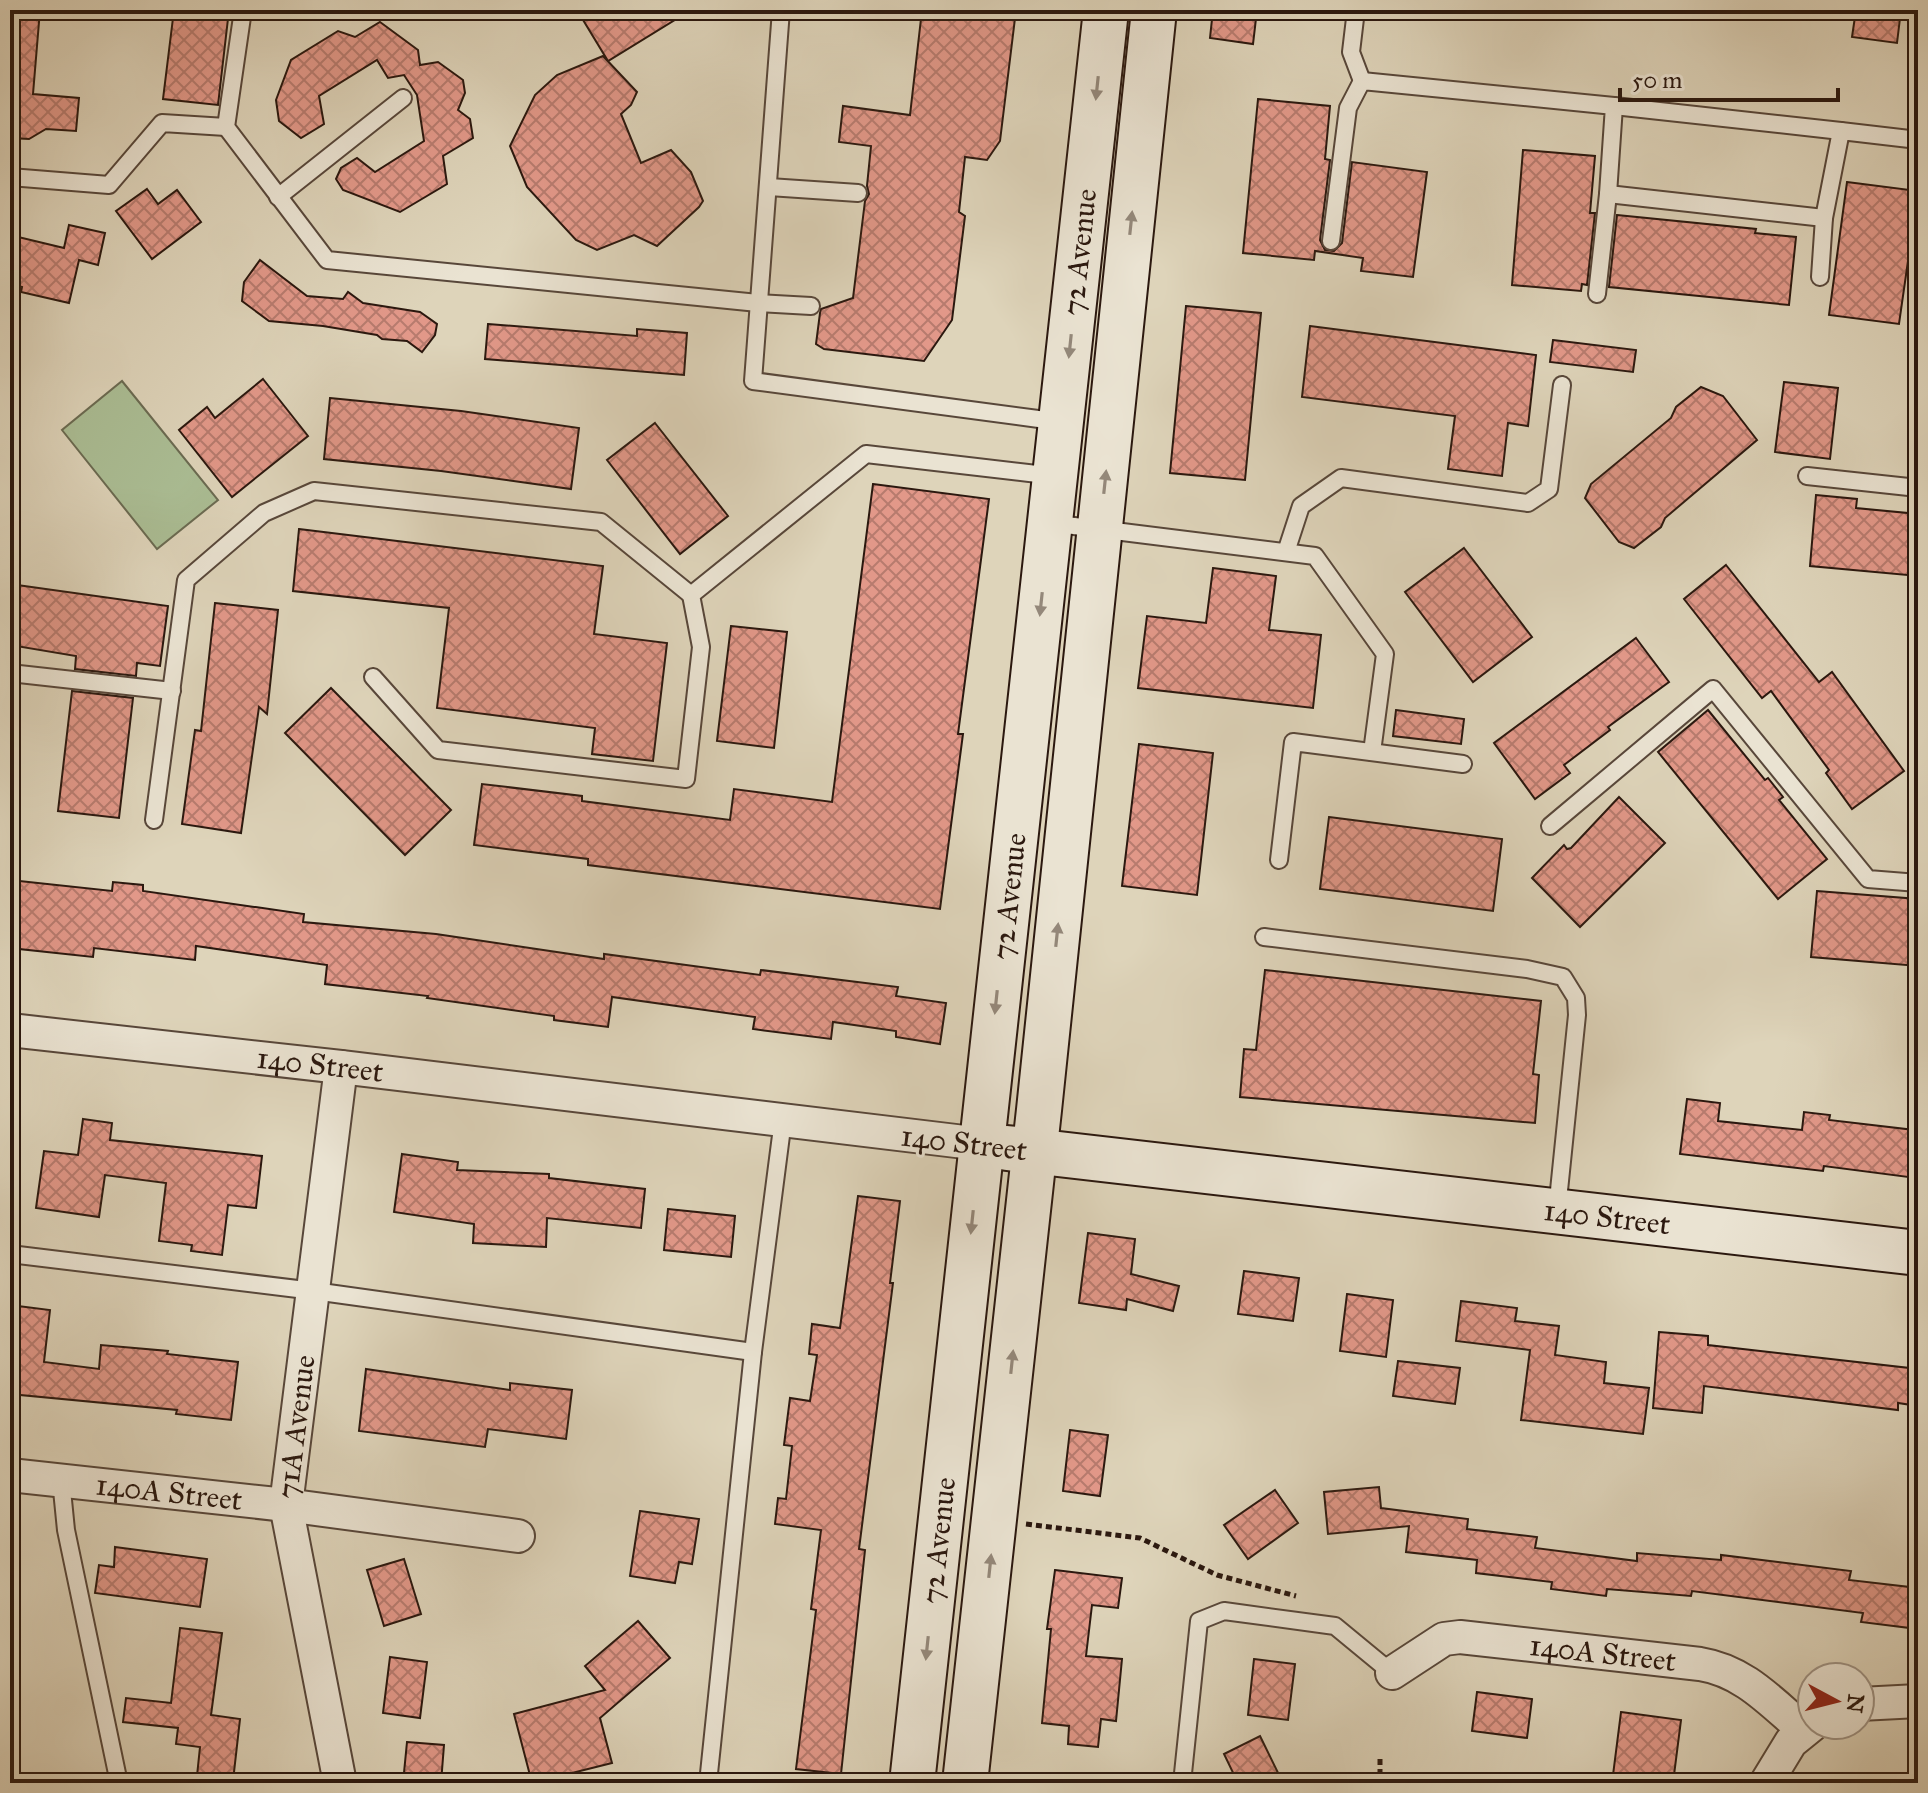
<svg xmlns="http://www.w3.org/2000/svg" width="1928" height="1793" font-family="'IM FELL Great Primer',serif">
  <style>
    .pitch { fill: #abbe95; stroke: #6b6b52; stroke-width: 2 }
    .building { fill: url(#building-cross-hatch); stroke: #2b180f; stroke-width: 2 }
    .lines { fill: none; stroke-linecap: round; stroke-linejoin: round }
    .service-casing { stroke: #58473a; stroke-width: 20 }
    .minor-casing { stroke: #58473a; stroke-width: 36 }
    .secondary-casing { stroke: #2b180f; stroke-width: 48 }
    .path { stroke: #2b180f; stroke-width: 5; stroke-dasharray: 6 4; stroke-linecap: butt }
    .service { stroke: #eae3d2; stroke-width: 16 }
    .minor { stroke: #eae3d2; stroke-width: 32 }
    .secondary { stroke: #eae3d2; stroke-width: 44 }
    .oneway { fill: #94887a }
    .labels { text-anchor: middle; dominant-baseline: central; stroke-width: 6; stroke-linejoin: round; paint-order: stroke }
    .street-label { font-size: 30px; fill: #2b180f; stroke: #eae3d2 }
  </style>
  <defs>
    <pattern id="building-cross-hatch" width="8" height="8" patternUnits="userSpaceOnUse" patternTransform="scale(2)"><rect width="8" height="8" fill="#e29889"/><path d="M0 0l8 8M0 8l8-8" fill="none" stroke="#b77b6e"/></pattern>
  </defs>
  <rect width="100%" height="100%" fill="#ded4ba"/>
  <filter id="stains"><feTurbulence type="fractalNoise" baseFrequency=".0025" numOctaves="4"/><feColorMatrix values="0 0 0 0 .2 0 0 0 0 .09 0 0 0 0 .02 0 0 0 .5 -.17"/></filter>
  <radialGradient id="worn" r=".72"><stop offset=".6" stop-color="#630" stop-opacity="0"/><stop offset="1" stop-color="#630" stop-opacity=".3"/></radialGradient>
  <path class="pitch" d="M122,381L218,500L157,549L62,430Z"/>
  <g class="building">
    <path d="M10,10H40L33,94L79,98L76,131L46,129L29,139L10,138Z"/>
    <path d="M174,10H229L218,105L163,99Z"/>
    <path d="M577,10H691L608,61Z"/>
    <path d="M922,10H1016L1000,141L987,160L965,157L959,212L965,216L952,320L924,361L824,349L816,344L820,313L821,309L853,298L865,201L869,194L867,186L871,146L839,142L843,106L910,115Z"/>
    <path d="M1213,10H1257L1253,44L1210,38Z"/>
    <path d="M1856,10H1901L1897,43L1852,37Z"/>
    <path d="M380,22L418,50L420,65L438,62L463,80L465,93L458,110L470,119L473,138L443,156L447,184L400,212L343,190L336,179L341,168L357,158L375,172L424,141L417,95L404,75L388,78L377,60L319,96L324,124L301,138L279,121L276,100L291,60L338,31L355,37Z"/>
    <path d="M603,56L637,92L631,105L621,114L641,163L671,150L691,172L703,201L699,207L657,246L634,235L597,250L576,240L527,187L510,146L535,95L557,75Z"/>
    <path d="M1258,99L1330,106L1325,159L1330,160L1320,240L1325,250L1334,251L1342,243L1352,162L1427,172L1413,277L1361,271L1363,258L1315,251L1314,260L1243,253Z"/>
    <path d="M1523,150L1595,156L1590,213H1595L1587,285L1582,284L1581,291L1512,285Z"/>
    <path d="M1847,182L1918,191L1899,324L1829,315Z"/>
    <path d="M147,189L158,204L177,190L201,222L152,259L116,211Z"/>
    <path d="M1617,215L1756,229L1755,233L1796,237L1789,305L1609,287Z"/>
    <path d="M69,225L105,233L98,265L79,260L69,303L21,292L22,287L10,284V235L64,248Z"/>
    <path d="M260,260L307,296L343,299L348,292L363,303L420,312L437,324L435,335L422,352L407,341L382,339L377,335L323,326L269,321L242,301L244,282Z"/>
    <path d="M1186,306L1261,313L1245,480L1170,473Z"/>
    <path d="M488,324L637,336V329L687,333L684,375L485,359Z"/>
    <path d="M1310,326L1536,355L1528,426L1508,423L1502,476L1448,469L1455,416L1302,397Z"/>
    <path d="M1553,340L1636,350L1633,372L1550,362Z"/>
    <path d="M263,379L308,436L232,497L179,430L207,407L215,418Z"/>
    <path d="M1784,382L1838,388L1830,459L1775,452Z"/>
    <path d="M1701,387L1723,396L1757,440L1665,518L1661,527L1634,548L1619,542L1585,498L1591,484L1671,418L1676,407Z"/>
    <path d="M330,398L461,411L579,428L571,489L441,471L324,459Z"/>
    <path d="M655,423L728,516L680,554L607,460Z"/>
    <path d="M873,484L989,499L958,734H963L940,909L588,865V859L474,845L482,784L582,796V801L730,820L734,789L832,802Z"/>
    <path d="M1816,495L1857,499L1856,508L1918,514V576L1810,566Z"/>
    <path d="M299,529L603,566L594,634L667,643L653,761L592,754L595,728L437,708L449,608L293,591Z"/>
    <path d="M1464,548L1532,637L1473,682L1405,592Z"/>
    <path d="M1726,565L1819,682L1832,672L1904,771L1852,809L1826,773L1829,770L1771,691L1762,698L1684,599Z"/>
    <path d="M1213,568L1276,576L1269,630L1321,635L1313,708L1138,688L1147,616L1206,623Z"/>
    <path d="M10,584L168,606L160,666L137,663L136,676L75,669L76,656L10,645Z"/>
    <path d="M215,603L278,610L267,714L259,707L241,833L182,824L195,730L201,731Z"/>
    <path d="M731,626L787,632L774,748L717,741Z"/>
    <path d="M1636,638L1669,682L1608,727L1610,730L1564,765L1570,773L1535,799L1494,743Z"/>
    <path d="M331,688L451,810L405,855L285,733Z"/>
    <path d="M72,691L133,698L119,818L58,811Z"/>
    <path d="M1396,710L1464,719L1461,744L1393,736Z"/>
    <path d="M1708,710L1765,780L1768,778L1783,797L1779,800L1827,859L1778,899L1658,752Z"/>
    <path d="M1139,744L1213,753L1197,895L1122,886Z"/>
    <path d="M1619,797L1665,843L1580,927L1532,878L1564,845L1567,849L1571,848Z"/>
    <path d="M1329,817L1502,839L1493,911L1320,889Z"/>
    <path d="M10,880L112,891L113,882L143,885V891L304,914L303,922L436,934L604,959V954L760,975L761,970L898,987L896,996L946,1003L940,1044L896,1037V1031L833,1022L831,1039L753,1029L755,1017L612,997L608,1027L554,1020V1016L427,998L428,996L325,984L327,965L196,946L195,960L94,948L93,957L10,948Z"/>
    <path d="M1817,891L1918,899V966L1811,957Z"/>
    <path d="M1265,970L1541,1001L1533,1074L1539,1075L1535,1123L1240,1097L1244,1049L1256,1050Z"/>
    <path d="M1687,1099L1720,1103L1718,1121L1802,1130L1804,1112L1830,1115L1829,1120L1914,1130L1908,1177L1824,1166L1823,1171L1680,1154Z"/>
    <path d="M83,1119L112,1123L110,1140L262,1156L256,1208L228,1205L222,1255L191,1251L192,1245L159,1241L166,1183L105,1175L99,1217L36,1208L44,1151L78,1155Z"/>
    <path d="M402,1154L458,1162L457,1170L549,1174V1178L645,1189L641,1228L547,1218L546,1247L473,1243L474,1224L394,1212Z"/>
    <path d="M858,1196L900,1201L890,1283H893L859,1549L865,1550L841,1774L796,1769L816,1610L811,1609L821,1530L775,1524L778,1498L786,1499L792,1446L784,1445L790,1398L810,1401L817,1355L809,1354L812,1324L840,1328Z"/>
    <path d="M668,1209L735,1216L731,1257L664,1250Z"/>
    <path d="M1088,1233L1135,1239L1131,1274L1179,1286L1173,1311L1127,1299L1126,1310L1079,1303Z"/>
    <path d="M1244,1271L1299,1278L1293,1321L1238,1314Z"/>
    <path d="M1347,1294L1393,1300L1386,1357L1340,1351Z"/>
    <path d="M1461,1301L1517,1308L1515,1321L1559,1326L1555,1355L1606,1362L1604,1383L1649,1388L1643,1434L1521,1420L1530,1350L1456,1341Z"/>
    <path d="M10,1305L50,1310L44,1362L99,1369L101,1345L168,1351L167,1354L238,1362L231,1420L176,1414L177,1410L10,1394Z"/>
    <path d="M1659,1332L1708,1336V1345L1918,1369V1406L1898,1403V1410L1704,1386L1702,1413L1653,1408Z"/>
    <path d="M1398,1361L1460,1368L1455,1404L1393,1396Z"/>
    <path d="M366,1369L510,1390V1383L572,1390L566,1439L488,1429L485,1447L359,1431Z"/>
    <path d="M1070,1430L1108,1435L1100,1496L1063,1491Z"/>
    <path d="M1379,1487L1381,1508L1468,1519L1467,1529L1537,1537L1535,1548L1637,1561V1553L1721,1560V1555L1851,1571L1849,1580L1918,1588V1629L1861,1622L1863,1613L1692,1591L1691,1596L1607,1589L1606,1596L1551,1589L1552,1582L1476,1573L1477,1560L1406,1552L1409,1526L1328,1534L1324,1492Z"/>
    <path d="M1275,1490L1298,1523L1248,1559L1224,1525Z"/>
    <path d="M640,1511L699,1519L692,1564L679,1562L675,1583L630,1576Z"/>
    <path d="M115,1547L207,1559L200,1607L95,1593L99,1565L114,1567Z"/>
    <path d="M404,1559L421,1614L384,1626L367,1570Z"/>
    <path d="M1055,1570L1122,1578L1118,1608L1092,1605L1086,1656L1122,1659L1116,1721L1101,1719L1098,1747L1068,1744L1069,1726L1042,1723L1051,1629H1047Z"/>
    <path d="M638,1621L670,1658L600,1718L612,1763L532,1783L514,1714L605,1690L585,1666Z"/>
    <path d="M180,1628L222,1633L211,1715L240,1719L233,1781L197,1776L200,1747L176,1744L178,1728L123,1722L126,1698L171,1703Z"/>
    <path d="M390,1657L427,1662L420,1718L383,1713Z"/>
    <path d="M1254,1659L1295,1664L1288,1720L1248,1715Z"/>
    <path d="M1477,1692L1532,1699L1527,1738L1472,1731Z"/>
    <path d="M1621,1712L1681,1720L1673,1783H1612Z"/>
    <path d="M1260,1736L1283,1783H1238L1224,1754Z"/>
    <path d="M407,1742L444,1745L441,1783H403Z"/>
  </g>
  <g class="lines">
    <defs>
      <g id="service">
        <path d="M243,10L226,127L327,260L758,303L811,306"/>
        <path d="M781,10L753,381L1061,422"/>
        <path d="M1356,10L1351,52L1362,81"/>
        <path d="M1614,106L1841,131"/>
        <path d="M10,177L109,185L162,123L226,127"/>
        <path d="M769,187L858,193"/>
        <path d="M1608,194L1824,218"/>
        <path d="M278,197L403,98"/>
        <path d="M1331,241L1348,108L1362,81L1614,106L1608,194L1597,294"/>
        <path d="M1820,277L1824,218L1841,131L1918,140"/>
        <path d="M1807,476L1918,488"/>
        <path d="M1050,523L1315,556L1385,654L1372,752"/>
        <path d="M1286,552L1301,506L1341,478L1528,503L1549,489L1562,385"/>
        <path d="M10,673L172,691"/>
        <path d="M373,677L438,750L686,779L701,647L691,595L866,454L1054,476"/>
        <path d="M154,820L186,580L264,513L314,491L601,522L691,595"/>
        <path d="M1550,826L1713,689L1868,879L1918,883"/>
        <path d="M1279,860L1293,742L1463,764"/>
        <path d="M1264,937L1527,969L1563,977L1576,998L1577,1015L1557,1210"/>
        <path d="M10,1254L314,1291L753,1352"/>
        <path d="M61,1480L66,1530L119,1783"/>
        <path d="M708,1783L753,1352L783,1120"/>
        <path d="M1182,1783L1199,1621L1224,1611L1335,1626L1392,1673"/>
      </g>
      <g id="minor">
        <path id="s1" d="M10,1030L341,1067L981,1144"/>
        <path id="s2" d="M10,1475L286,1505L518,1536"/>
        <path id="s3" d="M1392,1673L1444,1639L1460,1637L1700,1664C1744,1671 1771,1702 1804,1730"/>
        <path d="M1860,1704L1918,1701"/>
        <path id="s4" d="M340,1783L286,1505L341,1067"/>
        <path d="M1766,1783L1791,1742L1812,1725"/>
      </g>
      <g id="secondary">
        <path id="s5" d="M1007,1148L1918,1253"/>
        <path id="s6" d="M912,1783L1106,10"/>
        <path d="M965,1783L1039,1110L1154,10"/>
      </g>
    </defs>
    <use href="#service" class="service-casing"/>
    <use href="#minor" class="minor-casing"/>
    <use href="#secondary" class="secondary-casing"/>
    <g class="path">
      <path d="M1026,1524L1140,1538L1217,1575L1296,1596"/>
      <path d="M1380,1759V1783"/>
    </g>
    <use href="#service" class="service"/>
    <use href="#minor" class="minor"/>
    <use href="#secondary" class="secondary"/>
  </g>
  <defs><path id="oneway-solid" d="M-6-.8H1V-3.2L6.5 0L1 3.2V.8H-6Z" transform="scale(2)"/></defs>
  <g class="oneway">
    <use href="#oneway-solid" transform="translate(1097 88) rotate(96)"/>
    <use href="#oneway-solid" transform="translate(1131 223) rotate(-84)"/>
    <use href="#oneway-solid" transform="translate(1070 346) rotate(96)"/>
    <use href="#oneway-solid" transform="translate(1105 482) rotate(-84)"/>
    <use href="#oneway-solid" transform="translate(1041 604) rotate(96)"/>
    <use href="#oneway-solid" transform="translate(1057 935) rotate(-84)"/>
    <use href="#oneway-solid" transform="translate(996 1002) rotate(96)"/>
    <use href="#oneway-solid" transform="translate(972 1222) rotate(96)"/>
    <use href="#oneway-solid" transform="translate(1012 1362) rotate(-84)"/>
    <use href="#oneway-solid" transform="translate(990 1566) rotate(-84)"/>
    <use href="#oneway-solid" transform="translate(927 1648) rotate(96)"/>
  </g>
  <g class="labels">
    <g class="street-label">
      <text stroke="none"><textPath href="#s6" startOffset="1540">72 Avenue</textPath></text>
      <text stroke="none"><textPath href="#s6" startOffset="892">72 Avenue</textPath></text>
      <text stroke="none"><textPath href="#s1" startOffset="312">140 Street</textPath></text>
      <text transform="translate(964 1143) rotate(7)">140 Street</text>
      <text stroke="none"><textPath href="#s5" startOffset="604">140 Street</textPath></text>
      <text stroke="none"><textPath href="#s4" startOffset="362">71A Avenue</textPath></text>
      <text stroke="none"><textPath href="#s2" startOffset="160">140A Street</textPath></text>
      <text stroke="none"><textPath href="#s6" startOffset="244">72 Avenue</textPath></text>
      <text stroke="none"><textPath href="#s3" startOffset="222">140A Street</textPath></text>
    </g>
  </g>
  <rect width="1928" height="1793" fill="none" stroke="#ded4ba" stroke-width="40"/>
  <rect x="12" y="12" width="1904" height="1769" fill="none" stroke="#2b180f" stroke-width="4"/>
  <rect x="20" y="20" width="1888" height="1753" fill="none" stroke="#2b180f" stroke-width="2"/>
  <g transform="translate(1836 1701) rotate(97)"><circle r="38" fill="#eae3d2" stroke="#9e9284" stroke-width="2"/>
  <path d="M0-6L14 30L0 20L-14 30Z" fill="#8f2418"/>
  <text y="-12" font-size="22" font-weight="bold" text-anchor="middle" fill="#2b180f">N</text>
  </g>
  <path d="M1620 88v12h218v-12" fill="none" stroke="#2b180f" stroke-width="4"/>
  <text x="1632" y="88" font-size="24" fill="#2b180f" stroke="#eae3d2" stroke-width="6" paint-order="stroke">50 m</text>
  <rect width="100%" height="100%" filter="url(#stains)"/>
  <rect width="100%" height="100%" fill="url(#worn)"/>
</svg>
